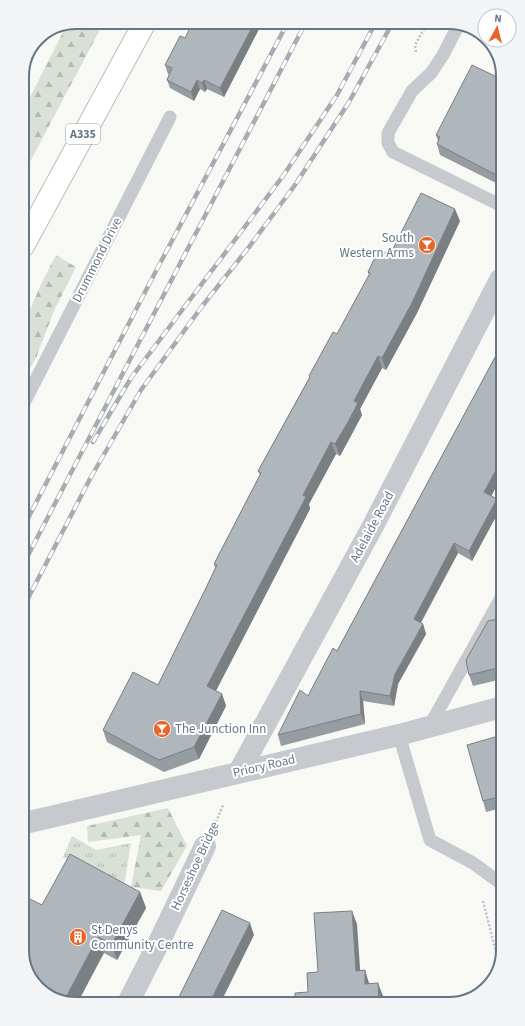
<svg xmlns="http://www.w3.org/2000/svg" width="525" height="1026" font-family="'Source Sans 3',sans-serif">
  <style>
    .forest { fill: url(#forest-firs) }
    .park { fill: url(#park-tufts) }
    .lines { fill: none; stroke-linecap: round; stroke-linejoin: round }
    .primary-casing { stroke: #b9bdc1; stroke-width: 24 }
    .path { stroke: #bfc2c4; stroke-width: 2.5; stroke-dasharray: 2 2; stroke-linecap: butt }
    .service { stroke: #c6c9cd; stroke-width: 13 }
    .minor { stroke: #c6c9cd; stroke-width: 22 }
    .primary { stroke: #fff; stroke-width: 22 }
    .rail-casing { stroke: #a6acb2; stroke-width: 4.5 }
    .rail { stroke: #fff; stroke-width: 3; stroke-dasharray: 9; stroke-linecap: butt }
    .wall { fill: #969da2 }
    .shaded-wall { fill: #7a7f84 }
    .building { fill: #afb6bc; stroke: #7a7f84 }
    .labels { text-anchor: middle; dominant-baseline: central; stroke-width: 4; stroke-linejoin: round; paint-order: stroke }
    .shield { fill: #fff; stroke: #949fab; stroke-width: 1 }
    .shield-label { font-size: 12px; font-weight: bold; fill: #667687 }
    .poi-label { font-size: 13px; fill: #667687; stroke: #fff; text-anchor: start }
    .street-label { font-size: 13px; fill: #667687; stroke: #fff }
    .rim { fill: none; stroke: #667687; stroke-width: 2 }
  </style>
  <defs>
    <pattern id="forest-firs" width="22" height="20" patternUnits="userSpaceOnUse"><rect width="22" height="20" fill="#d9e0d6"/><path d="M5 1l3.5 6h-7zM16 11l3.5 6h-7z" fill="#b4bab3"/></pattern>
    <pattern id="park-tufts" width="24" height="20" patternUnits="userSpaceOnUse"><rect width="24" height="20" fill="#d9e0d6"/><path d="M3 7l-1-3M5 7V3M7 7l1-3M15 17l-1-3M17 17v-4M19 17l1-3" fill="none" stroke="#b4bab3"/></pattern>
  </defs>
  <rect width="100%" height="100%" fill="#f8f8f5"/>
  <g class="forest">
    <path d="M76,22H104L23,175L22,113L66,26Z"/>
    <path d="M56,255L76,267L54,311L36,358L23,380V325L43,280Z"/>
    <path d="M168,808L187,846L161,891L131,887L141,835L88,842L87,826Z"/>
  </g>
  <path class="park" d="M72,836L96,850L131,843L124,886L63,857Z"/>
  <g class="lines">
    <defs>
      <path id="primary" d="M23,246L145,22"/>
    </defs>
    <use href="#primary" class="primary-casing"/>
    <g class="path">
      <path d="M416,52L415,45L428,22"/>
      <path d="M216,822L223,805"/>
      <path d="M483,901L499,964"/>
    </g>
    <g class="service">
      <path d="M459,24L443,55L431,73L412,91L388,133V143L393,152L500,205"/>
      <path d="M24,403L170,117"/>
      <path d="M429,727L501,598"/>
      <path d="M399,735L430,840L473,863L503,885"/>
    </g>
    <g class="minor">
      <path d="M239,772L374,524L500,280"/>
      <path d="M25,823L399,735L502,707"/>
      <path d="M128,1003L161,938L205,846"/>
    </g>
    <use href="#primary" class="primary"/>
    <defs>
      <g id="rail">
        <path d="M93,442L131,378L283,176L337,95L376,22"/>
        <path d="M24,526L157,269L288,22"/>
        <path d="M24,563L306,22"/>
        <path d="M24,606L91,477L141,390L203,305L249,247L295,185L349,102L393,22"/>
      </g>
    </defs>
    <use href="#rail" class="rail-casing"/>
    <use href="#rail" class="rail"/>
  </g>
  <g class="wall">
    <path d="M260,27L224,97L207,89L205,92L200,89L194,101L170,88L167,80L169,74H168L165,65L185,38Z"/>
    <path d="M499,78L500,185L440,155L437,144L438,141L436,135Z"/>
    <path d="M460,221L417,313L386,370L382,368L360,409L362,415L352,434L340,456L336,454L309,504L310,509L216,691L222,694L226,706L199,759L164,772L107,742L103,730L158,685L205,590L215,568L214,564L260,475L258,471L309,378V376L337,334L369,275L368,272L390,255Z"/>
    <path d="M500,348L501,478L491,496L497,499L500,509L472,561L458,553L421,623L423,624L426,634L398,684L394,706L363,701L365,724L281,746L278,735L308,696L337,651Z"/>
    <path d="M502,618V679L473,686L469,675Z"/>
    <path d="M502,735V808L486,812L483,801Z"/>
    <path d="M140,892L146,908L117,960L104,953L42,905Z"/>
  </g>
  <g class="shaded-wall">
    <path d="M255,22H258L260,27L224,97L220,88Z"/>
    <path d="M197,80L200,89L194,101L191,92Z"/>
    <path d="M204,80L207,89L205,92L202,83Z"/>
    <path d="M455,209L460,221L417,313L386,370L382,358Z"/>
    <path d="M378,356L382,368L360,409L362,415L340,456L335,444L354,401Z"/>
    <path d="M331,442L336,454L309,504L310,509L212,698L207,686L303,495Z"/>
    <path d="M501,461V478L488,502L484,492Z"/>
    <path d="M497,499L500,509L472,561L469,551Z"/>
    <path d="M454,543L458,553L417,629L414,619Z"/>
    <path d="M423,624L426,634L398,684L394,706L390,696L395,674Z"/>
    <path d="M360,691L363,701L365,724L361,714Z"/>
    <path d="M222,694L226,706L199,759L194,747Z"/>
    <path d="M140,892L146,908L117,960L112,944Z"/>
    <path d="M352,911L357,924L361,983L356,971Z"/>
    <path d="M250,923L254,935L221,1002L212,998Z"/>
    <path d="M98,937L104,953L77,1004H72L64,1001Z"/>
    <path d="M365,970L369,983L370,997L365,984Z"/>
    <path d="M378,983L383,996V1001H379Z"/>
  </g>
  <g class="building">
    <path d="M193,22H255L220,88L204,80L202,83L197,80L191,92L167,80L172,68L165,65L180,36L185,38Z"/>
    <path d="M472,65L499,78L500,177L437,144L440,137L436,135Z"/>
    <path d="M421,193L455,209L413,301L382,358L378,356L354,401L358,403L348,422L335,444L331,442L303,495L306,497L207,686L222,694L194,747L159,760L103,730L133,672L158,685L205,590L217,565L214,564L261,473L258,471L310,377L309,376L333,332L337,334L370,273L368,272L379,249L390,255Z"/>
    <path d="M500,348L501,461L484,492L497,499L469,551L454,543L414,619L423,624L395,674L390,696L360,691L361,714L278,735L300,690L308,696L333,648L337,651Z"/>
    <path d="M502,618V667L469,675L466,660L488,621Z"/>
    <path d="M502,735V796L483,801L467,745Z"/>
    <path d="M70,854L140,892L112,944L98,937L64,1001L43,993L26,971V897L42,905Z"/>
    <path d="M222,910L250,923L212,998L242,1002L176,1003Z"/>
    <path d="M352,911L356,971L365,970V984L378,983L379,1001L295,1002V993L308,992L307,973L318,972L314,913Z"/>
  </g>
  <defs>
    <symbol id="bar-disc" viewBox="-11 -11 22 22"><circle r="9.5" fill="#e66527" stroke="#fff"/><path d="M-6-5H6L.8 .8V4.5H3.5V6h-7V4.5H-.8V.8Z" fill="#fff"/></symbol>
    <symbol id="building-disc" viewBox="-11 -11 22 22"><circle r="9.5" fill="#e66527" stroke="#fff"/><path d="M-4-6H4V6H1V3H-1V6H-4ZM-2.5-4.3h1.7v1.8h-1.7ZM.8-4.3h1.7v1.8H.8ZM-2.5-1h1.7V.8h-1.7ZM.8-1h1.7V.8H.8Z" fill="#fff"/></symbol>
  </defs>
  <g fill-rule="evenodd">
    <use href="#bar-disc" x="417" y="235" width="20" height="20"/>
    <use href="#bar-disc" x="152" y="719" width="20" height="20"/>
    <use href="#building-disc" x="68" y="927" width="20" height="20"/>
  </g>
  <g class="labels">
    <rect class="shield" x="66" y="124" width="34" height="20" rx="3"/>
    <g class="shield-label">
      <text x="83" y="134">A335</text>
    </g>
    <g class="poi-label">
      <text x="414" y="238" text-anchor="end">South<tspan x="414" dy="15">Western Arms</tspan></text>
      <text x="175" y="729">The Junction Inn</text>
      <text x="91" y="930">St Denys<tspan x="91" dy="15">Community Centre</tspan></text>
    </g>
    <g class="street-label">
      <text transform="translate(97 260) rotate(-63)">Drummond Drive</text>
      <text transform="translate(372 527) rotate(-62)">Adelaide Road</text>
      <text transform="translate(264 766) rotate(-13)">Priory Road</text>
      <text transform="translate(195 866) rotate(-65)">Horseshoe Bridge</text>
    </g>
  </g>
  <path d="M0 0H525V1026H0ZM76 29H449A47 47 0 0 1 496 76V950A47 47 0 0 1 449 997H76A47 47 0 0 1 29 950V76A47 47 0 0 1 76 29Z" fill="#f3f4f5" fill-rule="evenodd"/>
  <path class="rim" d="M76 29H449A47 47 0 0 1 496 76V950A47 47 0 0 1 449 997H76A47 47 0 0 1 29 950V76A47 47 0 0 1 76 29Z"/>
  <g transform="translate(497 28) rotate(7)"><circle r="19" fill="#ffffff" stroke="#c2c8cf"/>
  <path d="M0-3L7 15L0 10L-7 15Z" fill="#e66527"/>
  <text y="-6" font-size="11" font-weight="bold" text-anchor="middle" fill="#667687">N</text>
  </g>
</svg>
